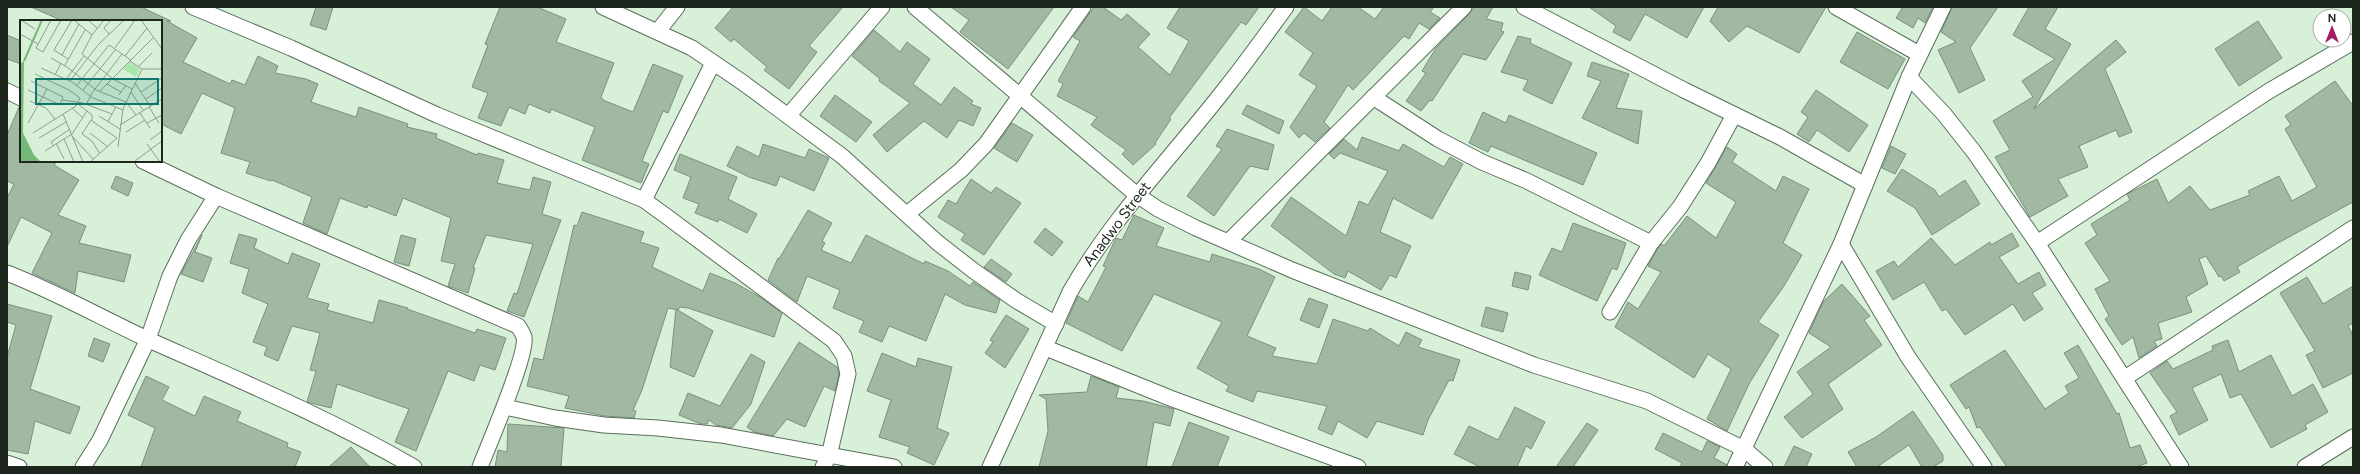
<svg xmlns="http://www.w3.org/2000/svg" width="2360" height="474" font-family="Figtree,sans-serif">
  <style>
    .building { fill: #a1b9a2; stroke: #7a917b }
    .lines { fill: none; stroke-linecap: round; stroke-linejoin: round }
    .minor-casing { stroke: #596f5a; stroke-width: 17 }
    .minor { stroke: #fff; stroke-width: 15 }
    .labels { text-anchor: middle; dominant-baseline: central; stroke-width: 3; stroke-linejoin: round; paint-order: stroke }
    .street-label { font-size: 15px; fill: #1d261d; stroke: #fff }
    .inset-river { fill: none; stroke: #76ba79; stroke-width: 2 }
    .inset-road { fill: none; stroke: #8d9f8d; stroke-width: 1 }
    .view { fill: #0f766e; fill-opacity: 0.15; stroke: #0f766e; stroke-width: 2 }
    .inset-edge { fill: none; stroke: #1d261d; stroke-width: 2 }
  </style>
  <rect width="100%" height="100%" fill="#d7f0d7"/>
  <g class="building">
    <path d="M31,7H141L171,21H167L197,38L183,62L230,84L232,80L245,85L258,56L278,66L275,73L306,79L318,84L311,102L356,117L359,107L408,124L407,127L437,134L436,138L477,155L478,153L504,160L497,183L530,190L533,177L551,182L542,214L561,220L524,317L507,311L514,293L517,294L533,244L486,235L473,268H475L468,293L448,286L455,264L441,261L451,218L403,198L396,216L368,205L367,208L340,198L327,234L303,223L312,197L272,180L271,181L246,173L250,162L221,153L235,108L202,93L181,134L161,124V21H63Z"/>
    <path d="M316,7H333L326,30L310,25Z"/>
    <path d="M500,7H537L566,19L556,42L614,63L601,97L603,100L633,112L653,64L683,76L668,113L663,111L642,161L649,164L641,183L582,160L595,127L551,109L550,113L529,104L525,114L509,107L501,126L478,118L488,93L472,87L488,45L485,44Z"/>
    <path d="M733,7H843L809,46L817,52L789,89L764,70L767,67L734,39L731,42L715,28Z"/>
    <path d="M951,7H1054L1008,69L960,32L969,20Z"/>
    <path d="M1094,7H1103L1121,20L1127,14L1150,34L1138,47L1170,75L1189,41L1167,28L1180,7H1259L1246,25L1241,22L1169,118L1171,119L1155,143L1156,144L1133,165L1122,154L1126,150L1091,125L1097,117L1057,96L1063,84L1058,81L1080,41L1073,37Z"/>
    <path d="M1304,7L1322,21L1332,7H1358L1375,19L1384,7H1434L1430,12L1440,18L1429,29L1419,23L1409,39L1404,36L1353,90L1348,85L1324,122L1330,128L1315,142L1304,133L1299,138L1290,127L1317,86L1299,75L1313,53L1285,32Z"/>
    <path d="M1473,7H1493L1486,19L1503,23L1501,31L1504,32L1486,60L1463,54L1432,101L1430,100L1421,111L1406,101L1426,73L1422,71L1436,48L1470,13Z"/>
    <path d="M1589,7H1704L1687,38L1645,14L1630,41L1613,32L1616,26Z"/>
    <path d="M1718,7H1826L1799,53L1747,26L1729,42L1710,21Z"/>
    <path d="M1901,7H1933L1925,23L1918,18L1913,28L1896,18L1902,8Z"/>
    <path d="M1952,7H1998L1970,48L1985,80L1959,93L1938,50L1956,42L1941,32Z"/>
    <path d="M2029,7H2058L2045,29L2071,44L2034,109L2116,40L2126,52L2105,69L2132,132L2119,137L2116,130L2079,146L2088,167L2058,179L2068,196L2030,217L1995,157L2010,150L1993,121L2033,97L2022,81L2055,59L2013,35Z"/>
    <path d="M2258,21L2282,58L2239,86L2215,49Z"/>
    <path d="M874,30L900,52L907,42L930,59L913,84L941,105L954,87L973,101L971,104L981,108L973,126L959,120L947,138L924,121L887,152L873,135L910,103L879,81L880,79L852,56Z"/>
    <path d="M1857,32L1905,59L1888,89L1840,62Z"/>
    <path d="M7,35L21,41V64L7,59Z"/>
    <path d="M1518,36L1531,39L1530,43L1572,63L1552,104L1523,90L1528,80L1501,72Z"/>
    <path d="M1592,62L1629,74L1616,108L1642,111L1638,144L1582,118L1601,81L1587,76Z"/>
    <path d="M2335,81L2353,106V202L2278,243L2237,267L2240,272L2224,281L2221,276L2219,277L2206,256L2199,259L2208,284L2186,297L2192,312L2158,323L2162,339L2154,341L2157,346L2139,358L2133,337L2122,345L2105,319L2109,316L2095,289L2110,281L2085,243L2097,235L2091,224L2130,200L2127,194L2157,179L2168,203L2190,186L2210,210L2250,195L2248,191L2279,176L2292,201L2317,187L2285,129L2291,125L2285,116Z"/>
    <path d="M1816,90L1868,125L1849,152L1817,130L1809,142L1797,134L1808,117L1801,112Z"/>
    <path d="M835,95L872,122L856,142L820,116Z"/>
    <path d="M1247,105L1284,121L1279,134L1242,114Z"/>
    <path d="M19,107H21V161H57L54,165L79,180L58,215L86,226L79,243L131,255L124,282L78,271L75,293L32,273L52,233L21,217L7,247V198L14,184L7,181V135Z"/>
    <path d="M1483,112L1506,123L1509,115L1597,153L1583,185L1491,146L1488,152L1469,143Z"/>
    <path d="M1012,123L1033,135L1017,162L994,148Z"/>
    <path d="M1227,129L1274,145L1268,170L1250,166L1214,216L1187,196L1222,149L1216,146Z"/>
    <path d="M1362,137L1399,151L1403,144L1444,167L1450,157L1463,164L1432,219L1393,198L1380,232L1411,246L1396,278L1390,275L1381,290L1348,271L1345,278L1334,274L1271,226L1291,197L1346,236L1359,201L1368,205L1388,171L1340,153L1334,159L1329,154L1344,139L1357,150Z"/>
    <path d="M763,144L805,158L809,149L829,158L814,191L780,176L776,186L749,177L727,166L737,146L759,157Z"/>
    <path d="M1891,146L1906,154L1895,174L1882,168Z"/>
    <path d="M1727,147L1737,154L1732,162L1776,191L1783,176L1809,189L1783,243L1802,255L1784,286L1758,322L1779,335L1749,384L1727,431L1707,419L1731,369L1708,354L1694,378L1615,327L1628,302L1638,309L1661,272L1648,266L1658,248L1662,244L1664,246L1687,216L1716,238L1736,202L1706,183Z"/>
    <path d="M680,154L737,177L728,199L757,214L747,233L719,219L718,222L695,213L699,204L683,198L691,177L674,170Z"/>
    <path d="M1902,169L1935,190L1939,197L1965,180L1980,204L1932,235L1915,208L1887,191Z"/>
    <path d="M116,176L133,183L128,196L111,188Z"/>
    <path d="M971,179L991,193L996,187L1021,203L984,255L961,240L965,234L938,217L948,200L956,204Z"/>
    <path d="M808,210L832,223L822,241L825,243L821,250L851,263L866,235L924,264L925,261L948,271L970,286L973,282L1000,300L996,313L965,305L945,294L926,341L889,326L882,342L859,332L864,321L833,308L840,290L807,276L797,302L768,280L778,258L779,259Z"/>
    <path d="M582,212L644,232L640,242L659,248L652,267L703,291L710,273L735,283L760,297L782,313L774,337L688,308L680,307L678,310L668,308L642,390L633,410L636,411L634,418L605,416L565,408L569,396L527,386L534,358L543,360L574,225L577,226Z"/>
    <path d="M1134,215L1164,228L1156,246L1210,262L1212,254L1259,269L1275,277L1247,336L1276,348L1272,356L1317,364L1333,319L1368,331L1370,328L1399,346L1406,332L1422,340L1418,347L1460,360L1453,381L1449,380L1428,420L1423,435L1377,421L1367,438L1338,421L1332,435L1318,429L1327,406L1257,391L1253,402L1226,391L1229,386L1197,368L1222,322L1154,294L1122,351L1066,323L1078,296L1088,302L1106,267L1103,266L1116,238L1122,240Z"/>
    <path d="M1573,223L1626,243L1617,270L1612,268L1597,301L1539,275L1552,248L1562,252Z"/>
    <path d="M1045,228L1063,242L1052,256L1034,242Z"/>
    <path d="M2012,233L2019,246L1999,257L2018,284L2039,272L2046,285L2032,293L2043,309L2024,321L2013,304L1965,335L1946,309L1942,311L1924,282L1893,300L1876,271L1894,261L1898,267L1931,238L1955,265L1990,242L1991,245Z"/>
    <path d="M239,234L257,239L254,248L288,264L292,253L320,264L307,298L329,304L327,310L373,323L379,300L408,308L407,309L475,333L477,329L506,338L495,370L480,365L474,381L448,371L416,451L395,442L409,409L337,384L331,408L307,402L316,371L310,370L320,333L292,326L278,361L264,355L267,347L253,342L268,304L242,293L249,269L230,263Z"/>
    <path d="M202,235L195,252L212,258L203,282L181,274Z"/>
    <path d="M401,235L416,239L409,266L394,262Z"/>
    <path d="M991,259L1012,274L1006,282L984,267Z"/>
    <path d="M1515,272L1531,276L1528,290L1512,286Z"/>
    <path d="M2307,277L2323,304L2353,286V323L2348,326L2353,335V373L2323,388L2306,355L2315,351L2280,293Z"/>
    <path d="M1842,284L1870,316L1864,320L1882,345L1828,384L1843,409L1802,438L1784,417L1813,394L1797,372L1831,347L1809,333L1823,302Z"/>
    <path d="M1309,298L1328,305L1319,328L1300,320Z"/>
    <path d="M7,304L52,316L30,389L80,407L70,434L35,421L28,454L7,450V357L16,325L7,322Z"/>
    <path d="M1486,307L1508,313L1503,332L1481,326Z"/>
    <path d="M676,309L713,331L694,377L670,367Z"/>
    <path d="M1006,315L1029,329L1005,368L985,353L993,342L990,340Z"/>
    <path d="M94,338L110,344L103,362L88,356Z"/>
    <path d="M2228,340L2239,372L2271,355L2292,396L2313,384L2328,412L2305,425L2307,429L2271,448L2241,394L2230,398L2221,374L2192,388L2208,420L2179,435L2170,416L2177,412L2150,373L2167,361L2173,369L2213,350L2212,346Z"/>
    <path d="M799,342L837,367L839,374L835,391L824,386L805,427L787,419L773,436L754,432L747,427Z"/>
    <path d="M2078,345L2117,414L2119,413L2130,448L2140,445L2147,463L2136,467H2007L1980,427L1977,428L1969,407L1966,409L1950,385L2005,350L2045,409L2069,393L2065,386L2079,378L2064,353Z"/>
    <path d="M882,353L916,367L918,358L952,367L937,428L949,433L934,465L907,453L910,447L879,437L891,400L867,391Z"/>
    <path d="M751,354L765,362L751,404L732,428L716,425L709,420L707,424H701L679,415L688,393L720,406Z"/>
    <path d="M146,376L169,387L162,400L195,416L204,396L241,412L237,421L288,443L287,447L301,452L295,467H141L155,428L128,415Z"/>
    <path d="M1091,376L1119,387L1116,398L1143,401L1174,409L1170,426L1154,422L1146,467H1039L1048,431L1046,399L1039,395L1087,392Z"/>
    <path d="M1515,407L1545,422L1531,449L1526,446L1517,467H1480L1454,454L1469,426L1498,440Z"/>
    <path d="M1913,411L1943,455V461L1933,467H1922L1909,445L1877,467H1857L1848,452L1876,437Z"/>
    <path d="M1189,422L1229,437L1217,467H1172Z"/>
    <path d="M1587,423L1598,430L1573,467H1556Z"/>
    <path d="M508,424L564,428L561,467H495L498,450L507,452Z"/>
    <path d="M1663,433L1702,452L1707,441L1720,447L1714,458L1727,465L1726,467H1680L1682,463L1655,449Z"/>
    <path d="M1794,446L1812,454L1806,467H1784Z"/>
    <path d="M351,447L370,467H329Z"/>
  </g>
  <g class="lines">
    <defs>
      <g id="minor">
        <path d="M193,7L291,48L437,115L644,200L666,216L834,341L844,356L848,374L829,456L823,467"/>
        <path d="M603,7L692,48L742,82L842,156L938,243L974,271L1017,301L1056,324"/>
        <path d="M915,7L1137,195L1158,209L1196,228L1292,270L1534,365L1647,401L1744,449L1765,467"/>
        <path d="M1524,7L1684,90L1780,137L1865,185"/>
        <path d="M1836,7L1919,54"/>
        <path d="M658,31L677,7"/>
        <path d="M1909,77L1944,114L1974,152L2037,243L2181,467"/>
        <path d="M7,91L21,98"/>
        <path d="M1373,97L1438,139L1482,162L1527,181L1651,243"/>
        <path d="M788,116L882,7"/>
        <path d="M143,161L216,196L518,326C520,329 523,334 524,337C528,354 488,446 480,467"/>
        <path d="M644,200L713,63"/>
        <path d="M907,214L961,170L986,144L1083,7"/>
        <path d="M1229,241L1464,7"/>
        <path d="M2037,243L2269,91L2353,42"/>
        <path d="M1841,244L1908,357L1984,467"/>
        <path d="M7,273C56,292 102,318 149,340C239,380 329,418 414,467"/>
        <path d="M1610,312L1651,243L1680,207L1708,163L1734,115"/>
        <path d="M1046,348L1170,398L1358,467"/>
        <path d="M2125,378L2353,228"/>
        <path d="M505,407L555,418L604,425L658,428L721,435L894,467"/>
        <path d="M7,463L19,467"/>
        <path d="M83,467L100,440L148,339L170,276L188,240L216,196"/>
        <path d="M990,467L1070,292C1113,216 1175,154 1228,85C1248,60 1267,33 1286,7"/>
        <path d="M1735,467L1841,244L1909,77L1943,7"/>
        <path d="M2305,467L2353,437"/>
      </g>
    </defs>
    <use href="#minor" class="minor-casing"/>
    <use href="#minor" class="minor"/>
  </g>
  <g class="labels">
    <g class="street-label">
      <text transform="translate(1117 224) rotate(-53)">Anadwo Street</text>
    </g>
  </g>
  <g transform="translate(20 20)">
    <rect width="142" height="142" fill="#d7f0d7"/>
    <path d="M110,42L120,49L116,57L103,49Z" fill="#a9e6ab"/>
    <path d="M4,41L3,113L14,135L21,142H0V44Z" fill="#76ba79"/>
    <path class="inset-river" d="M4,41L22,0"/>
    <path class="inset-road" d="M1,0L15,9M31,0L16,28L23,32L41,0M54,0L72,15M68,0L77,8M84,0L72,15L62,34L93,59L112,69M121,0L142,29M0,14L18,24M89,14L84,8L91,0M95,28L115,0M42,35L59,4M105,36L127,8M31,38L47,47L76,70L106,82L116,95M48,39L34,30L52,0M110,41L122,49H142M45,45L65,10M118,47L132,33M21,48L52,62L70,76M35,55L41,43M46,59L64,36M50,61L78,25L104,0M115,63L130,86M87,64L101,72M57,65L89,25L111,40M8,70L40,85L43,77L11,61M63,70L96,29M79,72L133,18M111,72L123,90M121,72L142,58M99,75L106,65M71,77L103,90M126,79L142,68M42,80L63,83L92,94M10,81L26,88L35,99M58,84L72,95V101L97,118M66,85L72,73L102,34M129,87L139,103M52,88L63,98M120,93L130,108M43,94L63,142M79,96L100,109M71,100L62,114L72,121L80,134M88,101L96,87M8,103L27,69M127,103L142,95M100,105L142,79M106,112L125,100M13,113L56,86L60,78L49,70L15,54M70,113L88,127M53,117L73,139M19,118L46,102M44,119L54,142M130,120L142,111M36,123L44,139M127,124L140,142M33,125L31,122L50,109M98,127L103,89L122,49M131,129L142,121M25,131L52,114L67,91M115,141L131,129M70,142L97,118"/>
    <path class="view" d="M16,59H138V84H16Z"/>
    <rect width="142" height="142" class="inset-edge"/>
  </g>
  <rect width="2360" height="474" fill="none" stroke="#1d261d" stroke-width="16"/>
  <g transform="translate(2332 28)"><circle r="19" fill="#ffffff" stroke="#a5a8a5"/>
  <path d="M0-3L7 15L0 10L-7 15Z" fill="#a31962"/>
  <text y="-6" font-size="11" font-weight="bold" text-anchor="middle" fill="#1d261d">N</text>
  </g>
</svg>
